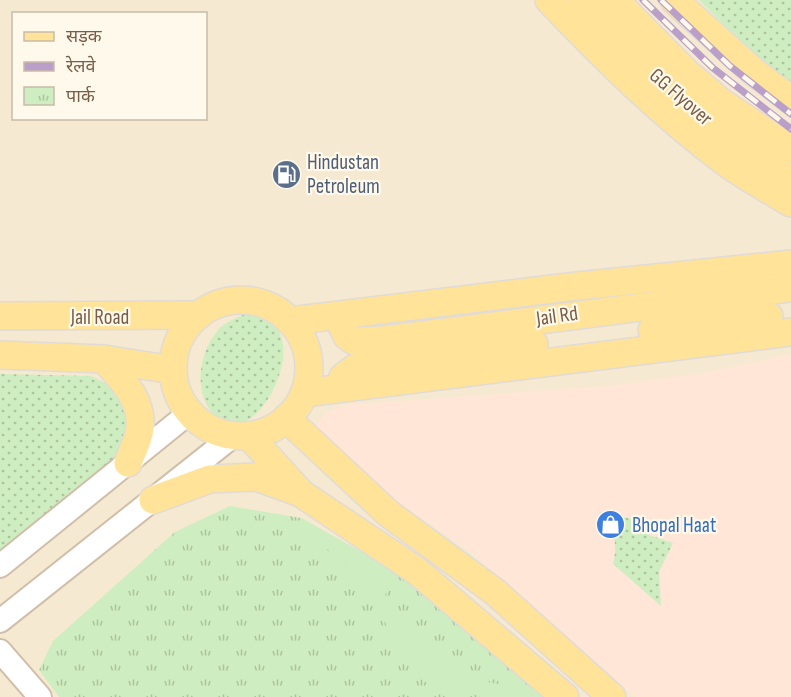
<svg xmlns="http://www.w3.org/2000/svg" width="791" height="697" font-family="'Sofia Sans Condensed','Noto Sans Devanagari',sans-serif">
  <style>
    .residential { fill: #f6e9d1; fill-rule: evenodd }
    .commercial { fill: #ffe6d6 }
    .grass { fill: url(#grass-dots) }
    .park { fill: url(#park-tufts) }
    .garden { fill: #ceedc0 }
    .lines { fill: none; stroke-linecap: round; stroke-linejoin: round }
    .minor-casing { stroke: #d0bea9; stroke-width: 26 }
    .major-casing { stroke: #e1dbd7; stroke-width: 30 }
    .minor { stroke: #fff; stroke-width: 22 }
    .major { stroke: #ffe399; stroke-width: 27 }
    .rail-casing { stroke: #baa0c8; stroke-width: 7 }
    .rail { stroke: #fff9eb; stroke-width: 4.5; stroke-dasharray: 14; stroke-linecap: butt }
    .labels { text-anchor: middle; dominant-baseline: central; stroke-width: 4.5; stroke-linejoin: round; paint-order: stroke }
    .street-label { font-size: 21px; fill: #785d47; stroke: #fff9eb }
    .service-label { font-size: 21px; fill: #4e5e75; stroke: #fff9eb; text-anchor: start }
    .shop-label { font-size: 21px; fill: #366cbe; stroke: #fff9eb; text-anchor: start }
  </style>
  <defs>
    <pattern id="grass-dots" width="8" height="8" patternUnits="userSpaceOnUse" patternTransform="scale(1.5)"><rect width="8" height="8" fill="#ceedc0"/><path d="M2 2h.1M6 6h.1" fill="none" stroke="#acc39e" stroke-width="1.8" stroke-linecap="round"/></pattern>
    <pattern id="park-tufts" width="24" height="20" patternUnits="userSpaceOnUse" patternTransform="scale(1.5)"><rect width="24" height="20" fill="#ceedc0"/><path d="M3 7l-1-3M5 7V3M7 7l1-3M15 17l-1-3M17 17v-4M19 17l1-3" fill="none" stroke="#acc39e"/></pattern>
  </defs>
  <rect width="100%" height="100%" fill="#fef6e3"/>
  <path class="residential" d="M0,0H791V697H0ZM14,14H206V118H14Z"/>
  <path class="commercial" d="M791,354V697H635L471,552L311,443L317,424L328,412L343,405L608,386L704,373Z"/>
  <g class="grass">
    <path d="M699,0H791V84L756,56Z"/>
    <path d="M245,314C327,314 258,458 217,418C193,396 197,355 218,330C225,322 236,318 245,314Z"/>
    <path d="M0,374L91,376L134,397L154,411L153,428L0,562Z"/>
    <path d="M599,512L637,520L649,535L673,543L659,572L661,606L613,564C619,541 613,530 599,512Z"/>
  </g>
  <path class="park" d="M230,506L301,518L397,572L550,697H59L39,670L53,641L175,532Z"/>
  <path class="garden" d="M301,518L397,572C393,582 381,595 385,606C386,611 392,616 396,620C418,647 486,697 524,682L538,697H480L465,690L430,685L415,675C382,621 358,552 292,531Z"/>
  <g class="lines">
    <defs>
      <g id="minor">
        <path d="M0,566L189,413"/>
        <path d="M0,621L233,436"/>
        <path d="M0,651L40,697"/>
      </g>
      <g id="major">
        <path d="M549,0C604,58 661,114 725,162C746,177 769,190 791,203"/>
        <path d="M582,0C648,71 710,127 791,180"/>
        <path d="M615,0L687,73L721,102L791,149"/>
        <path d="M674,0L753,71L791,100"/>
        <circle cx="241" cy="368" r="68"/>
        <path d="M0,316L199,315"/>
        <path d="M337,316L347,336L354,341L383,340L791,288"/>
        <path d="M290,321L568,287L791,264"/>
        <path d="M652,330L769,316"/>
        <path d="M0,355L104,359L173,370"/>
        <path d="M104,359C121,379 143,399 140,428C139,439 132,452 128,463"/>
        <path d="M343,377L355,368L389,361L534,344"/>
        <path d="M304,393L791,332"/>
        <path d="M286,418L389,514L495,592L612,697"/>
        <path d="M249,436L302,494L417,571L565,697"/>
        <path d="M153,500L210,479L256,477L298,492"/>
      </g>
    </defs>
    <use href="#minor" class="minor-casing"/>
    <use href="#major" class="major-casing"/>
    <use href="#minor" class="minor"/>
    <use href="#major" class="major"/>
    <defs>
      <g id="rail">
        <path d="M643,0L713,68L791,129"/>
        <path d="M661,0L730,66L791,114"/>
      </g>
    </defs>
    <use href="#rail" class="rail-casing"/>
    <use href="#rail" class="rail"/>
  </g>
  <defs>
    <symbol id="fuel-disc" viewBox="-11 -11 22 22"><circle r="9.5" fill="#5c6f8a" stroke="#fff9eb"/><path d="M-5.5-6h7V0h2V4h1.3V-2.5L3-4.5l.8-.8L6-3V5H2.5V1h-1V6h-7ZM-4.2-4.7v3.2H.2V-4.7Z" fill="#fff"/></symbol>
    <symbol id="shop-disc" viewBox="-11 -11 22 22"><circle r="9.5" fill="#3f7fe0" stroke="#fff9eb"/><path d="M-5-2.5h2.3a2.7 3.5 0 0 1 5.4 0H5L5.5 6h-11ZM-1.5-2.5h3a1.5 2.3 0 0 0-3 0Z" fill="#fff"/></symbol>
  </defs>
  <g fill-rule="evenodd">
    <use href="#fuel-disc" x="270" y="158" width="33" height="33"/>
    <use href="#shop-disc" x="594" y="508" width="33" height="33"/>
  </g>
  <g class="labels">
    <g class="street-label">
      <text transform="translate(681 97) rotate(41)">GG Flyover</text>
      <text transform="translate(557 316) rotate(-8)">Jail Rd</text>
      <text x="100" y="317">Jail Road</text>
    </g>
    <g class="service-label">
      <text x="307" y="162">Hindustan<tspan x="307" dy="24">Petroleum</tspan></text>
    </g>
    <g class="shop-label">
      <text x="632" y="525">Bhopal Haat</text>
    </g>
  </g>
  <rect x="12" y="12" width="195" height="108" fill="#fff9eb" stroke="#c9bba9" stroke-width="1.5"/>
  <rect x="24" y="32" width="30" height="9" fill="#ffe399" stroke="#c9bba9" stroke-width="1.5"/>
  <text x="66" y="42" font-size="18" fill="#785d47">सड़क</text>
  <rect x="24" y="62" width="30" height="9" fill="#baa0c8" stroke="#c9bba9" stroke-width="1.5"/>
  <text x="66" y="72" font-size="18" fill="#785d47">रेलवे</text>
  <rect x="24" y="87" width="30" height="18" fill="url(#park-tufts)" stroke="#c9bba9" stroke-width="1.5"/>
  <text x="66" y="102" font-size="18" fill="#785d47">पार्क</text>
</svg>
